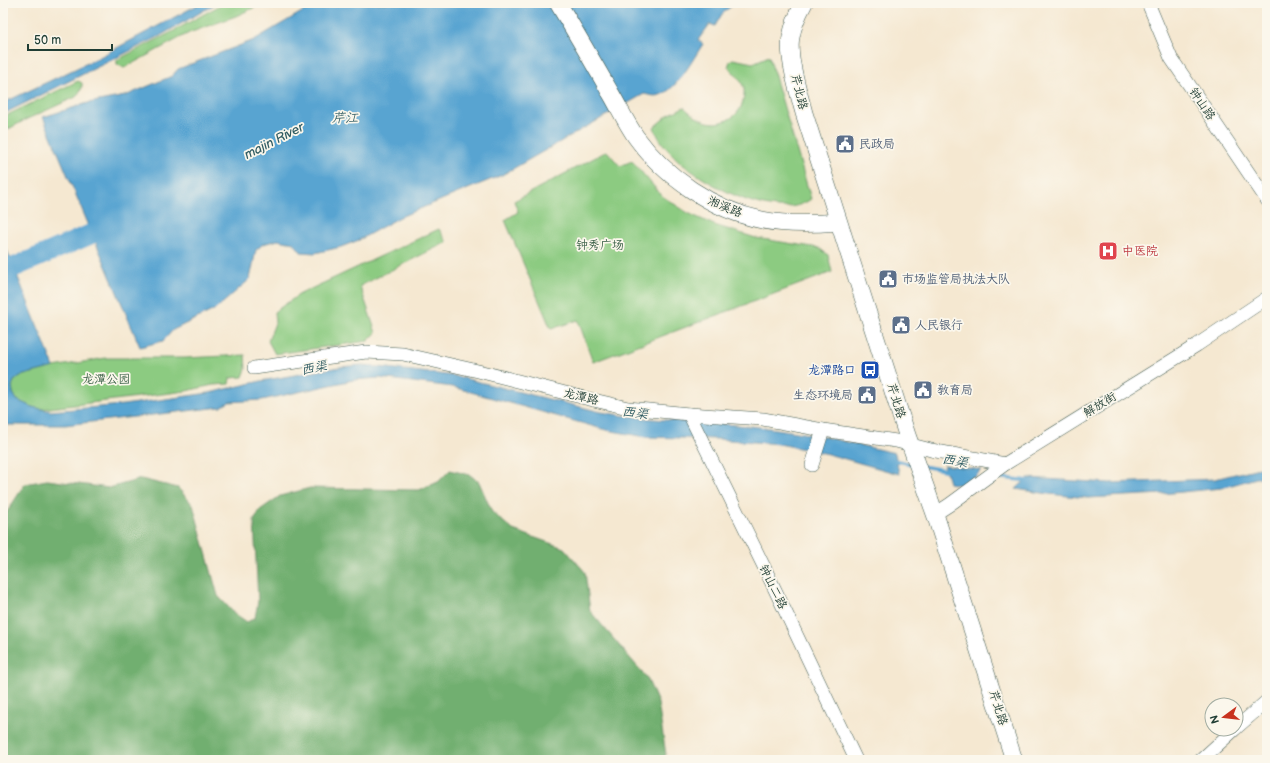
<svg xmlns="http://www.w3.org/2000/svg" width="1270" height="763" font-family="'Balsamiq Sans','LXGW WenKai TC',sans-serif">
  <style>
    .green { fill: #8ccb81; stroke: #56845a }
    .forest { fill: #71af6f; stroke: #487652 }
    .water { fill: #59a4d1; stroke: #3c7082 }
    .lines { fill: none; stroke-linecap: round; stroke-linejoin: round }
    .stream { stroke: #59a4d1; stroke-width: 3.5 }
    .river { stroke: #59a4d1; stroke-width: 20 }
    .minor-casing { stroke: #3f574c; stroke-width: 14 }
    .major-casing { stroke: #3f574c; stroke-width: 18 }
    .minor { stroke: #fff; stroke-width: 13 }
    .major { stroke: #fff; stroke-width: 17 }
    .labels { text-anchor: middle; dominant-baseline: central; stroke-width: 3.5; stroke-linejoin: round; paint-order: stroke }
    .street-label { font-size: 12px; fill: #1f3d34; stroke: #fbf7ec }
    .service-label { font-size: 12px; fill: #4e5e75; stroke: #fbf7ec; text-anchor: start }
    .park-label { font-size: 12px; fill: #3a6047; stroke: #fbf7ec }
    .health-label { font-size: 12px; fill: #be3a42; stroke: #fbf7ec; text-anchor: start }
    .transit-label { font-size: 12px; fill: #164399; stroke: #fbf7ec; text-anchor: end }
    .water-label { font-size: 13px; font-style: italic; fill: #305c63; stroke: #fbf7ec }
  </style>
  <rect width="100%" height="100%" fill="#fbf7ec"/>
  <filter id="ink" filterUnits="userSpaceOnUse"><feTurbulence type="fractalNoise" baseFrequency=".025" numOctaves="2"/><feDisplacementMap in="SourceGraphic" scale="8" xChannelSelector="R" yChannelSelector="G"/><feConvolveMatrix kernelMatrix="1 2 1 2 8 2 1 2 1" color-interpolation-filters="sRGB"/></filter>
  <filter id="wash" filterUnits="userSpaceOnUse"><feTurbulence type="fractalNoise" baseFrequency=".012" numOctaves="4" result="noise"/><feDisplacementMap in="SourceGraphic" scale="16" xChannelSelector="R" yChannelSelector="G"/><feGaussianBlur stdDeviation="0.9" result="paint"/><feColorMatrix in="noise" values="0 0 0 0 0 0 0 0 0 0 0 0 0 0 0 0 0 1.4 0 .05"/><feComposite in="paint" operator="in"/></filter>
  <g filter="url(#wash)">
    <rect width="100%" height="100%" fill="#f5e8d1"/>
    <g class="green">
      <path d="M224,3H264L236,16L189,33L124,68L117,64V60L170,33Z"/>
      <path d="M769,56L811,199C779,223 716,189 689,169C681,164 666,149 661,141C658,137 656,132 654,127L668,115L684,107C697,120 713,129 731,118C736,115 738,112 741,107C743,101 745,95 744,89C742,80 734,73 728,67L730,61L733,59L753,63Z"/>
      <path d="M78,81L82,83V88L76,97L25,120L3,132V117Z"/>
      <path d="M607,151L620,166L632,161L662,196L688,213L714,225L756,238L819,248L828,255L832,272L593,362L578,320L551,329L505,220L518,212L514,201Z"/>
      <path d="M439,229L447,242L360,286L376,333L368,341L275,354L268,341L275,323L274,312L300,294Z"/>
      <path d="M245,355L246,369L243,377L230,378L229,384L213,385L186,391L42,409L32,407L17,400L13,393L12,386L14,381L20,376L54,367L106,358H185Z"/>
    </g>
    <path class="forest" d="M450,470L470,475L479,482L492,512L513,530L564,548L585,572L590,611L647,678L658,703L666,755L659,760H3V518L25,484L47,480L109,488L141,479L178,488L193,505L218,596L234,613L247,622L255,618L258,601L254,521L260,510L280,496L310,488L419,490L438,482Z"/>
    <g class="water">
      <path d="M201,3H217L158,37L3,114V103L96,59Z"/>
      <path d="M317,3H735L722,14L715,26L710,24L698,40L703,44C693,59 677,90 660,95C655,97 649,95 644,94L502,175L400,217L359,240L341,247L315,253L301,252L294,243L278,240L263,244L256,250L250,279L216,309L173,330L163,341L140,347L43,117L88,103L125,96L172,76L178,69L254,40Z"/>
      <path d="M3,240L54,367L20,376L14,381L12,386L13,393L17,400L32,407L51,411L123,405L209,393L261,381L340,367L362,365L455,376L601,412C665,424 732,421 797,432C829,437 862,446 895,453L899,474L824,453L779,444L717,439L646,437L606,430L453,387L380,378L353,380L262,400L229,402L221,407L65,425H3Z"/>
      <path d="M944,465L982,470L966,486L949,483Z"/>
      <path d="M1267,466V475L1221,488L1162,494L1088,498L1049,494L1016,489L1028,478L1110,483L1215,479Z"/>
    </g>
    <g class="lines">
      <g class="stream">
        <path d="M893,460L912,464"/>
        <path d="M922,466L950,471"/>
        <path d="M994,477L1029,481"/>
      </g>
      <path class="river" d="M3,272L117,223"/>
    </g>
  </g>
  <g filter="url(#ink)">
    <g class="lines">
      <defs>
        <g id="minor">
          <path d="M1148,3L1171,58L1267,200"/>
          <path d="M254,368L366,352L403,354L478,371L585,398L628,408L689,414L763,419L823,430L896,441L931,450L1005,464"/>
          <path d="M689,414L768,575L856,760"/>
          <path d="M812,465L823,430"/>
          <path d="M935,514L949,505L1005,464L1197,345L1267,298"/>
          <path d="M1236,728L1267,701"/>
          <path d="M1201,760L1235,729"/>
        </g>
        <g id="major">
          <path d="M558,3C576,33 593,62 610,92C619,107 626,123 636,137C665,177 713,210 762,220C787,225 814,224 838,222"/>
          <path d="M804,3C798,14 793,25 791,37C787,56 799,94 804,113L907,435L935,514L1014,760"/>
        </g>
      </defs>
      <use href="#minor" class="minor-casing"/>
      <use href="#major" class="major-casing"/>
      <use href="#minor" class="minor"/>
      <use href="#major" class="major"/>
    </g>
  </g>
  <defs>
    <symbol id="civic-square" viewBox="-11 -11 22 22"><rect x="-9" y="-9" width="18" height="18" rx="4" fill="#5c6f8a" stroke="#fbf7ec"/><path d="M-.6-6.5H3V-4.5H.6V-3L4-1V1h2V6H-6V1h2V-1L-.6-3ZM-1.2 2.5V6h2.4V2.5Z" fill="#fff"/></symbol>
    <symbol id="hospital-square" viewBox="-11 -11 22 22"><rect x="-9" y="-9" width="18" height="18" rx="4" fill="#e0444e" stroke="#fbf7ec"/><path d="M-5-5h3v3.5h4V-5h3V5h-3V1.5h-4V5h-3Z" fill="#fff"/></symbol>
    <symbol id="bus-square" viewBox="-11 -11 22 22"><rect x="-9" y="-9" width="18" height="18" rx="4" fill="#1a4fb4" stroke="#fbf7ec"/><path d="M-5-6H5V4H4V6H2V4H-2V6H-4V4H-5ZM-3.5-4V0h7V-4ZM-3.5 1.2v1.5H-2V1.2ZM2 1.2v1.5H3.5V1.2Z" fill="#fff"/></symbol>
  </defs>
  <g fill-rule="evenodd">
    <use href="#civic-square" x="834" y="133" width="22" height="22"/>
    <use href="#hospital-square" x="1097" y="240" width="22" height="22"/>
    <use href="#civic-square" x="877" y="268" width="22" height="22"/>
    <use href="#civic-square" x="890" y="314" width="22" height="22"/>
    <use href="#bus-square" x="859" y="359" width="22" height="22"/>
    <use href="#civic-square" x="912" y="379" width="22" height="22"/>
    <use href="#civic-square" x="856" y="384" width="22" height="22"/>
  </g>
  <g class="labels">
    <g class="street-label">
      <text transform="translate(799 92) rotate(76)">芹北路</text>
      <text transform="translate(1202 104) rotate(56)">钟山路</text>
      <text transform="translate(725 207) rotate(23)">湘溪路</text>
      <text transform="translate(581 397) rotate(13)">龙潭路</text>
      <text transform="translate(896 401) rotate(73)">芹北路</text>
      <text transform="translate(1100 405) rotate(-32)">解放街</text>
      <text transform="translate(773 587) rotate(64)">钟山二路</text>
      <text transform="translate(998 708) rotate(73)">芹北路</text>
    </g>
    <g class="service-label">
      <text x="859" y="144">民政局</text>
      <text x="902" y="279">市场监管局执法大队</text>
      <text x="915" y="325">人民银行</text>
      <text x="937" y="390">教育局</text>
      <text x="853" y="395" text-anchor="end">生态环境局</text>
    </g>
    <g class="park-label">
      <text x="600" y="245">钟秀广场</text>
      <text x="106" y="379">龙潭公园</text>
    </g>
    <g class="health-label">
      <text x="1122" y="251">中医院</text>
    </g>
    <g class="transit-label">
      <text x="856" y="370">龙潭路口</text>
    </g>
    <g class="water-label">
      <text x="345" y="118">芹江</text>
      <text transform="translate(274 141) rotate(-27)">majin River</text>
      <text transform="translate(314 368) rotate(-11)">西渠</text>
      <text transform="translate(635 413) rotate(8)">西渠</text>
      <text transform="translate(955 461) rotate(10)">西渠</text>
    </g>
  </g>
  <rect width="1270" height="763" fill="none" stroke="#fbf7ec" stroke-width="16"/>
  <g transform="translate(1224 717) rotate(255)"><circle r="19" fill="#fbf7ec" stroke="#a3ada2"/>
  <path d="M0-3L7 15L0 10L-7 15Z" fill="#c8321e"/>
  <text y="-6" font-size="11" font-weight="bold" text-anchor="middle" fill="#1f3d34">N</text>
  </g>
  <path d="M28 44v6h84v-6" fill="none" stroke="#1f3d34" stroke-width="2"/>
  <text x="34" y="44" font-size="12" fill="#1f3d34" stroke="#fbf7ec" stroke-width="3" paint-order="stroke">50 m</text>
</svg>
